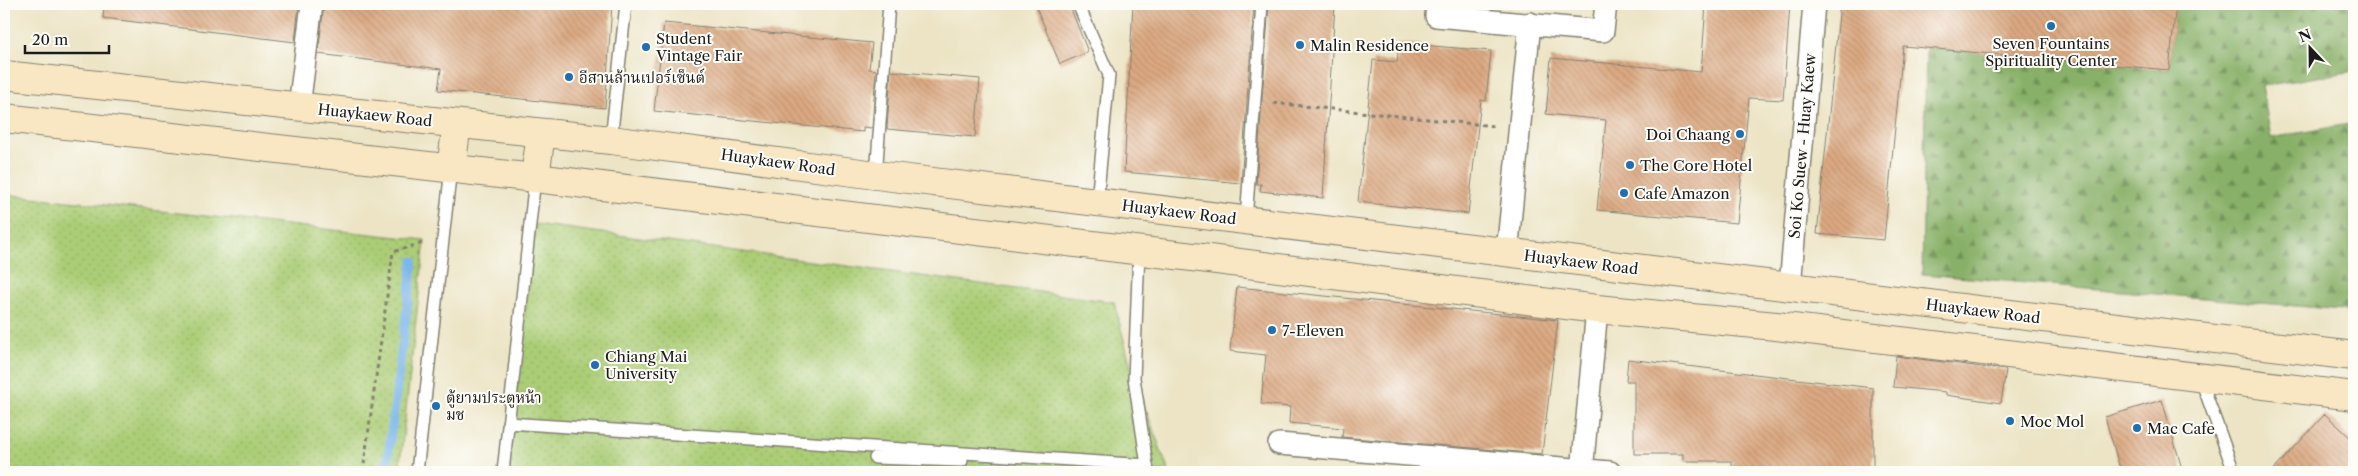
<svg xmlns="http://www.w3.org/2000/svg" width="2358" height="476" font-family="'Libre Caslon Text','Noto Serif Thai',serif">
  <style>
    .grass { fill: url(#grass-dots); stroke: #647449 }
    .forest { fill: url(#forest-firs); stroke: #526642 }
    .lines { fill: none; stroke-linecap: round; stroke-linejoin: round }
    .stream { stroke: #7bb6ec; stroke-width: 9 }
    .building { fill: url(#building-back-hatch) }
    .lane-casing { stroke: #848070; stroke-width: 14 }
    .street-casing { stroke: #848070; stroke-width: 24 }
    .secondary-casing { stroke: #848070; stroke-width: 30 }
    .path { stroke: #848070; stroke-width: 3; stroke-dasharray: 4 4; stroke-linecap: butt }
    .lane { stroke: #fff; stroke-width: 11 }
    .street { stroke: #fff; stroke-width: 21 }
    .secondary { stroke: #f9e7c3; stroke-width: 28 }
    .poi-dot { fill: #1f6fb2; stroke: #fdfcf7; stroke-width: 2 }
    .labels { text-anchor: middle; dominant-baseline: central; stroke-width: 4; stroke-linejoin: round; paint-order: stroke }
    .poi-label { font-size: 15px; fill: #1c1c1c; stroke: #fdfcf7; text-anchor: start }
    .street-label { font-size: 15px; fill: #1c1c1c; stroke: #fdfcf7 }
  </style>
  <defs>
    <pattern id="grass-dots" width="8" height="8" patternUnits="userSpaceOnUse" patternTransform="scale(1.25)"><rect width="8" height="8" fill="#abcd76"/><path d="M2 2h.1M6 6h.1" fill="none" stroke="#93af66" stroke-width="1.8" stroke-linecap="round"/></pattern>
    <pattern id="forest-firs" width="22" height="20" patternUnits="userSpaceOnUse" patternTransform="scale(1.25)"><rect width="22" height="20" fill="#88b067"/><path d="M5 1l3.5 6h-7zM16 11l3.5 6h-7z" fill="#6e8e54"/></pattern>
    <pattern id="building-back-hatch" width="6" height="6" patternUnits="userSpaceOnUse" patternTransform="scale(1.25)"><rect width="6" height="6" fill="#dba982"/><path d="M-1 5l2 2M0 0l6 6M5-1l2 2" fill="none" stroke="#bb9170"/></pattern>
  </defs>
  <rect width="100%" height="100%" fill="#fdfcf7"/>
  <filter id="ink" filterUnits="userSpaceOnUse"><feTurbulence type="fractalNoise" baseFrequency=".02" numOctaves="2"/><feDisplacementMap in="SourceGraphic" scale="10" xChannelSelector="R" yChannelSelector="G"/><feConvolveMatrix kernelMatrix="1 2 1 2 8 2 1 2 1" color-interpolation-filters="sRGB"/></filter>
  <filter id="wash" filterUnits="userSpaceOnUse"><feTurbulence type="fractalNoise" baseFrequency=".0096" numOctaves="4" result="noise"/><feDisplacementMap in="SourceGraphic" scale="20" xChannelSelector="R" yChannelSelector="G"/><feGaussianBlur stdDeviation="1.12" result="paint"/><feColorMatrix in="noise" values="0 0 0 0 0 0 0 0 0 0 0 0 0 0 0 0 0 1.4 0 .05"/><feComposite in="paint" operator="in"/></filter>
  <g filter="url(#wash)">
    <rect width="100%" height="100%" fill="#ece4c5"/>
    <g class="grass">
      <path d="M4,194L425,240L399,472H4Z"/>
      <path d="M535,224L1114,302L1134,378L1169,472H507Z"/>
    </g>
    <path class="forest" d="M2176,4H2354V71L2262,86L2271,138L2354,123V311L1922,274L1926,48L2169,70Z"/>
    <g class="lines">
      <path class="stream" d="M386,472L413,261"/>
    </g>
    <g id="blocks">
      <g class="building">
        <path d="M104,4H299L295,42L103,18Z"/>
        <path d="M324,4H612L605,108L438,90L441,69L318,54Z"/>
        <path d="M1035,4H1069L1088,52L1060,64Z"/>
        <path d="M1133,4H1254L1241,183L1124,172Z"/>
        <path d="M1269,4H1335L1323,198L1260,191L1261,184H1256Z"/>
        <path d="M1706,4H1790L1783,100L1749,98L1737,223L1597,210L1606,120L1546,114L1551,58L1701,72Z"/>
        <path d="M1840,4H2176L2169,70L1903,46L1884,240L1817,234Z"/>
        <path d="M664,23L872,43L869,69L876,70L872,128L863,127V132L654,111Z"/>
        <path d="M1399,43L1491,51L1486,101L1481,100L1468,214L1358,202L1373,60L1397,62Z"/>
        <path d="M891,71L980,79L975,137L887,129Z"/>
        <path d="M1237,287L1558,320L1542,454L1342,437L1343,428L1289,423L1290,407L1261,404L1266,355L1230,351Z"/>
        <path d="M1896,356L2006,370L2001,403L1946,395V392L1893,387Z"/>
        <path d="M1628,359L1873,388V472H1776V469L1732,470V461H1683V454H1634V381H1626Z"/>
        <path d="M2162,400L2183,472H2121L2105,417Z"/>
        <path d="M2325,414L2354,441V472H2272Z"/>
      </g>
    </g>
  </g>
  <g filter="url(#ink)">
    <use href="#blocks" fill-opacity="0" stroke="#848070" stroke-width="1"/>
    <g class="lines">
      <defs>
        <g id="lane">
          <path d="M1078,4L1109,75L1097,202"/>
          <path d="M611,140L626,4"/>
          <path d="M876,175L889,4"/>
          <path d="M1246,220L1262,4"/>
          <path d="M1139,251L1134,378L1147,465"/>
          <path d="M2200,377L2234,472"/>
          <path d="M508,423L1147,465L1148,472"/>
          <path d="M875,458L962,461"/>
          <path d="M417,472L451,168"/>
          <path d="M503,472L535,178"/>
        </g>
        <g id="street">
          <path d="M1437,4L1436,16L1603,31L1606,4"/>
          <path d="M299,107L312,4"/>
          <path d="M1507,253L1530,23"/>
          <path d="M1790,287L1814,4"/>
          <path d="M1279,444L1610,472"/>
          <path d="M1582,472L1597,309"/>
        </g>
        <g id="secondary">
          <path d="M4,75L611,140L876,175L2354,356"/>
          <path d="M4,118L535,178L1201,258L1597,309L1776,326L2354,396"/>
          <path d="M451,168L457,124"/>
          <path d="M535,178L541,133"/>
        </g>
      </defs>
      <use href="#lane" class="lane-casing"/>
      <use href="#street" class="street-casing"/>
      <use href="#secondary" class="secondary-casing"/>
      <g class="path">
        <path d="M1274,103L1494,126"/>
        <path d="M363,472L393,252L422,243"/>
      </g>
      <use href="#lane" class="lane"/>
      <use href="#street" class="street"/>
      <use href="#secondary" class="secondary"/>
    </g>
  </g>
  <g class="poi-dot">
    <circle cx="2051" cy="26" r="5"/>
    <circle cx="1300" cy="45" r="5"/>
    <circle cx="646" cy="47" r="5"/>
    <circle cx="569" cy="77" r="5"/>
    <circle cx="1740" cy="134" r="5"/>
    <circle cx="1630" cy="165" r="5"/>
    <circle cx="1624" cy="193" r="5"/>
    <circle cx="1272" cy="330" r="5"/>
    <circle cx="595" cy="365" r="5"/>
    <circle cx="436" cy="406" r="5"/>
    <circle cx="2010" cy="421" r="5"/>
    <circle cx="2137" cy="428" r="5"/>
  </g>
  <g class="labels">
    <g class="poi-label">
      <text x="656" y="38">Student<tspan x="656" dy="17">Vintage Fair</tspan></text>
      <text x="2051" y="43" text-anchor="middle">Seven Fountains<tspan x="2051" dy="17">Spirituality Center</tspan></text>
      <text x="1310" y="45">Malin Residence</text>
      <text x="579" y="77">อีสานล้านเปอร์เซ็นต์</text>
      <text x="1730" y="134" text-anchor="end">Doi Chaang</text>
      <text x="1640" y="165">The Core Hotel</text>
      <text x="1634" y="193">Cafe Amazon</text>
      <text x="1282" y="330">7-Eleven</text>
      <text x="605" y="356">Chiang Mai<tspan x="605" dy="17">University</tspan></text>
      <text x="446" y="397">ตู้ยามประตูหน้า<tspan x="446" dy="17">มช</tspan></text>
      <text x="2020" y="421">Moc Mol</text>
      <text x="2147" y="428">Mac Cafe</text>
    </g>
    <g class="street-label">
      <text transform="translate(375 115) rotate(6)">Huaykaew Road</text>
      <text transform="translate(1802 146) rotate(-85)">Soi Ko Suew - Huay Kaew</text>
      <text transform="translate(778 162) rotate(8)">Huaykaew Road</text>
      <text transform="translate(1179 212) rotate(7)">Huaykaew Road</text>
      <text transform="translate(1581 262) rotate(7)">Huaykaew Road</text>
      <text transform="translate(1983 311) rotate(7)">Huaykaew Road</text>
    </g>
  </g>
  <rect width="2358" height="476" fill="none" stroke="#fdfcf7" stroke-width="20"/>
  <g transform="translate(2310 48) rotate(338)" stroke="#fdfcf7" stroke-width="4" paint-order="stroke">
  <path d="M0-4L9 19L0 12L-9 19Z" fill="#1c1c1c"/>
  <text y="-8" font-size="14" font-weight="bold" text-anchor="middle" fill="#1c1c1c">N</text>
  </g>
  <path d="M25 45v8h84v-8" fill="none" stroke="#1c1c1c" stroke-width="2.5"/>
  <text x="32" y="45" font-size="15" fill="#1c1c1c" stroke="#fdfcf7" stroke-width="4" paint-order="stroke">20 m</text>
</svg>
